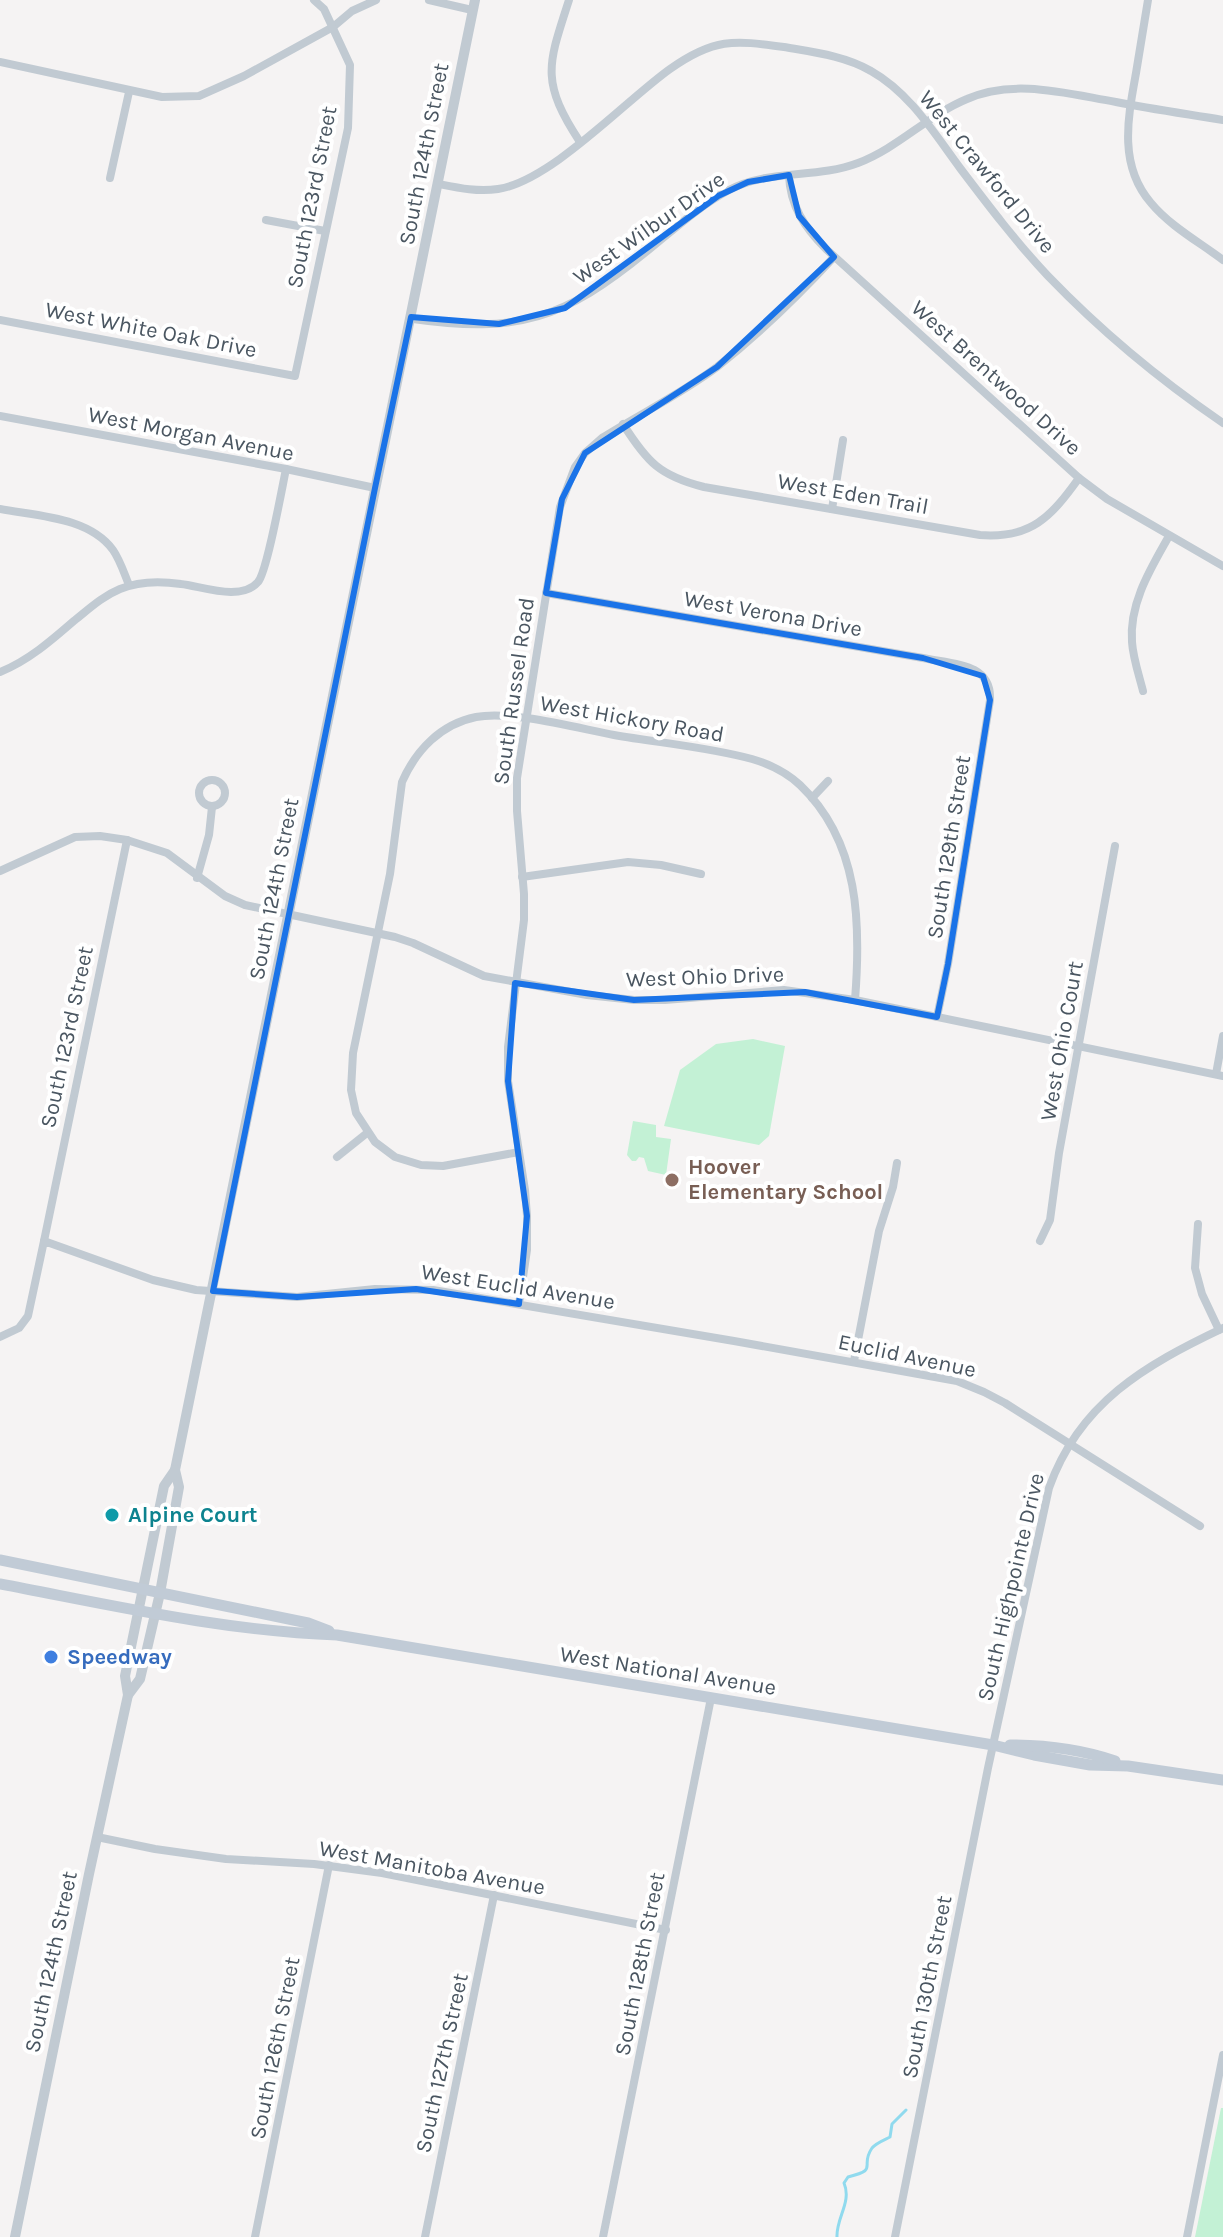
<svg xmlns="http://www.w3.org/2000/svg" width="1223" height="2237" font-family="Karla,sans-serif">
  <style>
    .green { fill: #c3f1d5 }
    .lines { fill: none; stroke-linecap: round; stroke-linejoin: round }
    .stream { stroke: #90daee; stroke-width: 3 }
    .minor { stroke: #c1cad2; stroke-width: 8 }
    .tertiary { stroke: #c1cad2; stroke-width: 10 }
    .secondary { stroke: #c1cbd6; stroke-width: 11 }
    .marked { fill: none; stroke: #1a73e8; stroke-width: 6; stroke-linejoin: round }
    .education-dot { fill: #8d6e63; stroke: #fff; stroke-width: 3 }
    .culture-dot { fill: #0f9aa8; stroke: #fff; stroke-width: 3 }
    .shop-dot { fill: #3f7fe0; stroke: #fff; stroke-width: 3 }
    .labels { text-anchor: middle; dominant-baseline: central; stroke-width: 8; stroke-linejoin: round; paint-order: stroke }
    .street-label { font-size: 22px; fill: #4a5661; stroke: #fff }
    .education-label { font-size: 22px; font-weight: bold; fill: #785e54; stroke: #fff; text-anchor: start }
    .culture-label { font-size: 22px; font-weight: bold; fill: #0d838f; stroke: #fff; text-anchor: start }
    .shop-label { font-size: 22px; font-weight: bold; fill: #366cbe; stroke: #fff; text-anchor: start }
  </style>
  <rect width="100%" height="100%" fill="#f5f3f3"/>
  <g class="green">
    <path d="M753,1039L785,1046L769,1136L759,1145L664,1126L680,1070L716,1044Z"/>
    <path d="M633,1121L656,1125V1137L671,1139L666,1175L648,1171L644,1158L639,1157L636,1161H632L627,1155Z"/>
    <path d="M1221,2108H1223V2237H1195Z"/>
  </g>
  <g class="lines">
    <path class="stream" d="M837,2237C836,2218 852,2202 844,2183L848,2177C880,2169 859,2167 872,2148C876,2143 884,2140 890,2137L892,2124L906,2110"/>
    <g class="minor">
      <path d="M429,0L472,10"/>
      <path d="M569,0C548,65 540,81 580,142"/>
      <path d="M1148,0C1144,24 1140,49 1136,73C1128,117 1118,165 1151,203C1170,226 1199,242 1223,260"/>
      <path d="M0,62L162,97L199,96L244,76L333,27L352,11L376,0"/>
      <path d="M789,175C790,206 805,228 826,249L1079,478L1107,499L1223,566"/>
      <path d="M110,178L129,92"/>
      <path d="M439,184C459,188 478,192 498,189C551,181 625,101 670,69C714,38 733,40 784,47C813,52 846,56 871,71C910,93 934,133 960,168C988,205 1016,242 1048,276C1101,331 1160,380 1223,423"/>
      <path d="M266,220L325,231"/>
      <path d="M411,317L413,319C518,334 564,319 646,252C672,231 699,206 729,190C768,169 816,179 858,163C898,148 928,115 967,99C1014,78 1068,94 1116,102C1151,109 1187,114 1223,120"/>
      <path d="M0,320L295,376L348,128L350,65L324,9L314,0"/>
      <path d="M0,416L286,469L375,488"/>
      <path d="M623,424C647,462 660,476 704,487L980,535C1031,539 1051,517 1079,478"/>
      <path d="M0,509C37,516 89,517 113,550C120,560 124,573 129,585"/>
      <path d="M832,509L843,440"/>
      <path d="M546,593L923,658C951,664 992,662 990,700L948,964L937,1017"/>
      <path d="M0,672C28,661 52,640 75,620C90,608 103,596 120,589C139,581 161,581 181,584C201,586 241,602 258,582C267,572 282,488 286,469"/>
      <path d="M1143,691C1139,675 1133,658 1132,642C1129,603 1151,568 1169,536"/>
      <circle cx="212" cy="793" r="13"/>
      <path d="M812,798L828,781"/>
      <path d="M0,871L75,837L100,836L127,840L167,853L225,896L245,905L395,937L413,943L484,976L587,995L634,1000H665L784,990L855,1000L1223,1076"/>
      <path d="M522,877L628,862L661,865L701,874"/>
      <path d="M197,878L209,835L212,807"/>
      <path d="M1216,1074L1223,1036"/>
      <path d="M519,1152L443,1166L421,1165L395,1157L375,1142L356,1113L351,1090L353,1053L390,874L402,782C416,750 441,724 476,717C511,710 577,728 614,735C660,743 708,747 752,759C769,764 787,773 800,785C860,842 861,924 855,1000"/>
      <path d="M337,1157L367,1133"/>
      <path d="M1198,1224L1195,1268L1202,1294L1219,1330"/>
      <path d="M44,1241L127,840"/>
      <path d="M1040,1241L1050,1220L1059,1153L1115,846"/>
      <path d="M519,1304L527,1250V1216L525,1190L508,1081V1047L524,920V894L517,811V778L560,507L575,467L585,453L602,438C640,414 681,394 717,367C759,334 798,296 834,257"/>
      <path d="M0,1337L19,1328L28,1316L44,1241L153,1280L196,1290L297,1297L375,1289L433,1290L734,1341L957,1381L984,1392L1005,1403L1200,1526"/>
      <path d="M854,1361L879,1231L893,1187L897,1163"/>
      <path d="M97,1837L155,1849L226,1859L314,1864L382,1873L666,1930"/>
      <path d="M255,2237L329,1865"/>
      <path d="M425,2237L494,1895"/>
      <path d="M603,2237L711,1698"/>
      <path d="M895,2237L988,1768L1049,1488C1079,1403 1145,1365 1223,1328"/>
      <path d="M1187,2237L1223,2055"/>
    </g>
    <g class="tertiary">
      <path d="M128,1695L140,1679L160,1593L179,1487L175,1470L475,0"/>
      <path d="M15,2237L89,1874L128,1695L125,1676L164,1486L175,1470"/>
    </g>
    <g class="secondary">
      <path d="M0,1560L308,1623L329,1631"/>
      <path d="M0,1584C111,1605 223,1631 337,1635L993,1745L1034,1755L1090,1765L1128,1766L1223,1780"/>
      <path d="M1010,1745C1046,1745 1080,1749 1115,1761"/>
    </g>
  </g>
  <path class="marked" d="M789,175L799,216L834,257L717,367L585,453L562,499L546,593L923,658L983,676L990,700L948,964L937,1017L805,992L634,1000L515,983L508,1081L527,1216L519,1304L416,1289L297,1297L213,1291L375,488L411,317L499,324L565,308L718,196L748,182Z"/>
  <circle class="education-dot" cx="672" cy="1180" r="8"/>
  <circle class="culture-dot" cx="112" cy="1515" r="8"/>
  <circle class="shop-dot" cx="51" cy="1657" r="8"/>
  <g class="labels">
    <g class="street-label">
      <text transform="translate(424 154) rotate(-79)">South 124th Street</text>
      <text transform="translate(987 172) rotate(51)">West Crawford Drive</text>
      <text transform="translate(312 197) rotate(-79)">South 123rd Street</text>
      <text transform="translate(649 228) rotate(-35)">West Wilbur Drive</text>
      <text transform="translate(151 330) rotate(11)">West White Oak Drive</text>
      <text transform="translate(996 378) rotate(42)">West Brentwood Drive</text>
      <text transform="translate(191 434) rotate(11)">West Morgan Avenue</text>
      <text transform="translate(853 494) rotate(10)">West Eden Trail</text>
      <text transform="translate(773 614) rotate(10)">West Verona Drive</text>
      <text transform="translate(514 691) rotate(-82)">South Russel Road</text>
      <text transform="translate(632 719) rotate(10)">West Hickory Road</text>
      <text transform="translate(949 847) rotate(-81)">South 129th Street</text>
      <text transform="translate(274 889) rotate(-79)">South 124th Street</text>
      <text transform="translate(705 977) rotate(-2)">West Ohio Drive</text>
      <text transform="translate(67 1037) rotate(-78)">South 123rd Street</text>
      <text transform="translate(1062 1041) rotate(-80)">West Ohio Court</text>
      <text transform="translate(518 1287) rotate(9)">West Euclid Avenue</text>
      <text transform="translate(907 1356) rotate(12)">Euclid Avenue</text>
      <text transform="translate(1011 1587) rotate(-77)">South Highpointe Drive</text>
      <text transform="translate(668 1671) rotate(9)">West National Avenue</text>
      <text transform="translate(432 1868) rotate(10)">West Manitoba Avenue</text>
      <text transform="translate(51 1962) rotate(-78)">South 124th Street</text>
      <text transform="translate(640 1964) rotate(-79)">South 128th Street</text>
      <text transform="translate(927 1987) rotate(-79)">South 130th Street</text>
      <text transform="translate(275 2048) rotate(-79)">South 126th Street</text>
      <text transform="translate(442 2063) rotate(-78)">South 127th Street</text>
    </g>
    <g class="education-label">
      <text x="688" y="1167">Hoover<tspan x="688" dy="25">Elementary School</tspan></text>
    </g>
    <g class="culture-label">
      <text x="128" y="1515">Alpine Court</text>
    </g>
    <g class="shop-label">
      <text x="67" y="1657">Speedway</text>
    </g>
  </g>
</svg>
